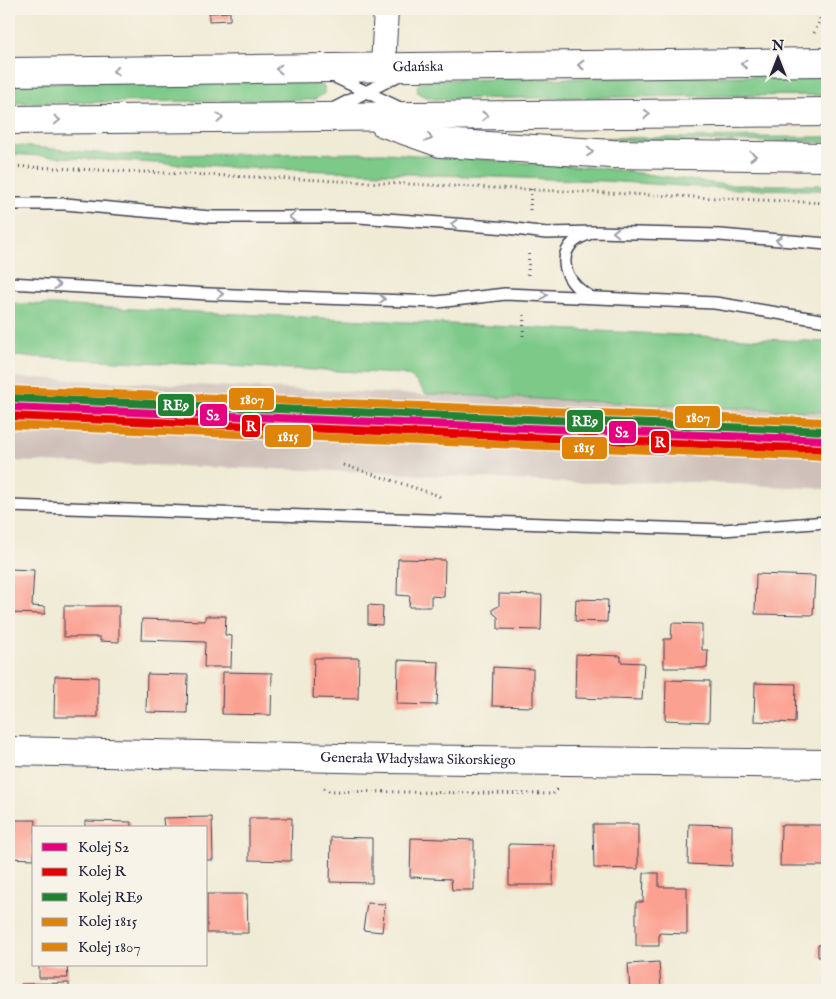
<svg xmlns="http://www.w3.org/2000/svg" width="836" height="999" font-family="'IM FELL English',serif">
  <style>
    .industrial { fill: #cfc1ba }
    .green { fill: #7bc988; stroke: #4e7662 }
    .building { fill: #fba192 }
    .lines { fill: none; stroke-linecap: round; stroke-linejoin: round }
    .lane-casing { stroke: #414052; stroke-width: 14 }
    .street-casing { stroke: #414052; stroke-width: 26 }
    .secondary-casing { stroke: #414052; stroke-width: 30 }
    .primary-casing { stroke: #414052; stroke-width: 30 }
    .path { stroke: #414052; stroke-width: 3; stroke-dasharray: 1 4; stroke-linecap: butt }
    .lane { stroke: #fff; stroke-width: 11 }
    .street { stroke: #fff; stroke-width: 24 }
    .secondary { stroke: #fff; stroke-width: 28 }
    .primary { stroke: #fff; stroke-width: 28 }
    .rail-1-casing { stroke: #f7f3e8; stroke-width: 11 }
    .rail-2-casing { stroke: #f7f3e8; stroke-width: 11 }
    .rail-3-casing { stroke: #f7f3e8; stroke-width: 11 }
    .rail-4-casing { stroke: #f7f3e8; stroke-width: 11 }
    .rail-5-casing { stroke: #f7f3e8; stroke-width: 11 }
    .rail-1 { stroke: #e5007d; stroke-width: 8 }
    .rail-2 { stroke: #e50000; stroke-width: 8 }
    .rail-3 { stroke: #238132; stroke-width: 8 }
    .rail-4 { stroke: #de8409; stroke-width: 8 }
    .rail-5 { stroke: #de8409; stroke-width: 8 }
    .oneway { stroke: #9c9ca7 }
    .labels { text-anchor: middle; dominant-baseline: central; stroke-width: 5; stroke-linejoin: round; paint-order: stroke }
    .street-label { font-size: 14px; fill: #22223b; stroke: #f7f3e8 }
    .line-badge { stroke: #f7f3e8; stroke-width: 2 }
    .badge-label { font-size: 14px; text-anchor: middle; font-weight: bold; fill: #fff }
  </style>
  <rect width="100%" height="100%" fill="#f7f3e8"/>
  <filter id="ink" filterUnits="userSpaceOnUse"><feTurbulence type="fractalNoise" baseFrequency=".02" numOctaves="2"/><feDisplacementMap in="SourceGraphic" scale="10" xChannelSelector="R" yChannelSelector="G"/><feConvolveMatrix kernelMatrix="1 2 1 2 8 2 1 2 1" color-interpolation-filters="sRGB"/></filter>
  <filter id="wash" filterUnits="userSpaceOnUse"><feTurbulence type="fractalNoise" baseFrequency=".0096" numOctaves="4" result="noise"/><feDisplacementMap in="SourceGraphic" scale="20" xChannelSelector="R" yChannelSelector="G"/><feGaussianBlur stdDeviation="1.12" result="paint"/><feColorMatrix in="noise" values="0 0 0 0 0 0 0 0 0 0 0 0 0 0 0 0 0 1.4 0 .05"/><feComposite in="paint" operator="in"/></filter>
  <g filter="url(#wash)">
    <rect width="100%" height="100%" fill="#f0ebd5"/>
    <path class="industrial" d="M9,377L827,412V489L696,482L569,483L372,472L9,461Z"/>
    <g class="green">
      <path d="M827,75V95L432,99L418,93L417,86L422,82L431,80Z"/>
      <path d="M312,81L324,86V94L313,100L9,103V83Z"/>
      <path d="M827,137V142L633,141L591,138Z"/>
      <path d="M9,145L120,155L387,153L602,168L726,185H827V190L729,189L604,181L219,167L9,154Z"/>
      <path d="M9,303L827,342V412L426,394L413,378L402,374L9,356Z"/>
    </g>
    <g id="blocks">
      <g class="building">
        <path d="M230,12V20L209,21V13Z"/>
        <path d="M398,559L445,560L444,597L431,596V607H409L410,596L397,595Z"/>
        <path d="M9,569L34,570L32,606L45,607V614L9,613Z"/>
        <path d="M756,574L815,576L813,615L755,614Z"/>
        <path d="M499,594L542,595L541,630L498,629V617L493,613V609L499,606Z"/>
        <path d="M576,599L608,600L607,622L575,621Z"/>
        <path d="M368,605L383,606L382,625L368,624Z"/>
        <path d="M64,606H119V642L100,641V637H64Z"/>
        <path d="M205,616H226L225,635L232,636L231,667H204L205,642L141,640L142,619L205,621Z"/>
        <path d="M672,623L702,624V650H708L707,668H664V639H671Z"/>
        <rect x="9" y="646" width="3" height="44"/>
        <path d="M576,654L621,656V662L644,663L642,700L575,698Z"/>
        <path d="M314,658H359L358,699L313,698Z"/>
        <path d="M398,660L439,662L437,705L397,704Z"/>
        <path d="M493,667L533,669V707L492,706Z"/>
        <path d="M223,672L272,673L271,715L222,714Z"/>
        <path d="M147,674L188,675L187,713L146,712Z"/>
        <path d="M55,676L98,677V717H54Z"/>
        <path d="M666,680L710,681L709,722L665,720Z"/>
        <path d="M755,683L796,684L795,723L754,721Z"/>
        <path d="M212,817L213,860H206V828H164L163,818Z"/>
        <path d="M249,818H292L291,861L249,860Z"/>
        <path d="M9,820H36L34,859L9,858Z"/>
        <path d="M85,821L131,822V828H85Z"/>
        <path d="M593,824H638V869L594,868Z"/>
        <path d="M689,824L732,825V866L688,864Z"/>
        <path d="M781,825H826L825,866H780Z"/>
        <path d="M331,837L372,838V883L330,882Z"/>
        <path d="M411,838L474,840V890H452L451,879L410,877Z"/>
        <path d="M509,844L554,845L553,885H509Z"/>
        <path d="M644,873H659V887H687V934L659,933V946H636V902H643Z"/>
        <path d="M207,894H247L248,933H207Z"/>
        <path d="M367,903L385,904L382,932L363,930Z"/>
        <path d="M824,909H827V957H818V945L825,944Z"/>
        <path d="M659,962L661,988L630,990L628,964Z"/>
        <path d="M39,965H67L68,978H39Z"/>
        <path d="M69,983V990H21V984Z"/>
      </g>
    </g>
  </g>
  <g filter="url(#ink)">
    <use href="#blocks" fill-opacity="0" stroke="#414052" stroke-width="1"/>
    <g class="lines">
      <defs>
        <g id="lane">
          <path d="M333,76L402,109"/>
          <path d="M333,109L399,75"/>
          <path d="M9,204H65L211,217H359L508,228L546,233L595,232L720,235L827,244"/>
          <path d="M589,234C553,245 561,281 589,296"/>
          <path d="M9,283L208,294L437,302L505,294L715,303L827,321"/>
          <path d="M9,506L723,530L827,522"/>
        </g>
        <path id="street" d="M383,66L386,9"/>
        <g id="secondary">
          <path id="s1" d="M9,751L386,759L827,764"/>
        </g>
        <g id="primary">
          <path id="s2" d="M9,72L827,62"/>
          <path d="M9,120L827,112"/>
          <path d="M384,123L441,143L612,154L827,157"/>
        </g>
      </defs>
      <use href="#lane" class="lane-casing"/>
      <use href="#street" class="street-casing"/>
      <use href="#secondary" class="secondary-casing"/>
      <use href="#primary" class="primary-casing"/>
      <g class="path">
        <path d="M814,33L820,20V9"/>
        <path d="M9,166L827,203"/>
        <path d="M530,210L531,189"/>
        <path d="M528,275L529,251"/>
        <path d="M523,336L524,314"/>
        <path d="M344,465L437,495L443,499"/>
        <path d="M324,788L329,791L553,794L558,789"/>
      </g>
      <use href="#lane" class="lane"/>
      <use href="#street" class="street"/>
      <use href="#secondary" class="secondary"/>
      <use href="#primary" class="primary"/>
      <defs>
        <path id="rail-1" d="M9,407L827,440"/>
        <path id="rail-2" d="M9,416L827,449"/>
        <path id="rail-3" d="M9,398L827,431"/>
        <path id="rail-4" d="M9,425L826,457"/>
        <path id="rail-5" d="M10,390L827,422"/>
      </defs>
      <use href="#rail-1" class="rail-1-casing"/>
      <use href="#rail-2" class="rail-2-casing"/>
      <use href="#rail-3" class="rail-3-casing"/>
      <use href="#rail-4" class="rail-4-casing"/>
      <use href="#rail-5" class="rail-5-casing"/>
      <use href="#rail-1" class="rail-1"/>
      <use href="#rail-2" class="rail-2"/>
      <use href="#rail-3" class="rail-3"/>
      <use href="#rail-4" class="rail-4"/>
      <use href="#rail-5" class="rail-5"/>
    </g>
    <defs><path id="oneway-chevron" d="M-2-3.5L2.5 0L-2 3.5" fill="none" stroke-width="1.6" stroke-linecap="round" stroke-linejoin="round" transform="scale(1.25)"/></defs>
    <g class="oneway">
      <use href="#oneway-chevron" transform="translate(744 64) rotate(179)"/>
      <use href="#oneway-chevron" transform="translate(581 65) rotate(180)"/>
      <use href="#oneway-chevron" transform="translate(279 69) rotate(179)"/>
      <use href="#oneway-chevron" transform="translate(116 71) rotate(179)"/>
      <use href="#oneway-chevron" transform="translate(647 114) rotate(-1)"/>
      <use href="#oneway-chevron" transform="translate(485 116) rotate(-1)"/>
      <use href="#oneway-chevron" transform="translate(220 118) rotate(-1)"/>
      <use href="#oneway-chevron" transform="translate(57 120) rotate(-1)"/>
      <use href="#oneway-chevron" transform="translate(429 138) rotate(19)"/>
      <use href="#oneway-chevron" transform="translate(590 152) rotate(4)"/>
      <use href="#oneway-chevron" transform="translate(753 156) rotate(1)"/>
      <use href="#oneway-chevron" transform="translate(292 217) rotate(180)"/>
      <use href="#oneway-chevron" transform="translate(454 224) rotate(-176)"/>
      <use href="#oneway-chevron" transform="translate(616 232) rotate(-179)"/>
      <use href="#oneway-chevron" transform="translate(779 240) rotate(-175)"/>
      <use href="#oneway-chevron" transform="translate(57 285) rotate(3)"/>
      <use href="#oneway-chevron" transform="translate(220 294) rotate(2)"/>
      <use href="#oneway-chevron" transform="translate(544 295) rotate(2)"/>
      <use href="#oneway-chevron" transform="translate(382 299) rotate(3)"/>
    </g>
  </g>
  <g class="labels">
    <g class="street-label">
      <text stroke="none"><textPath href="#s2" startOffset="409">Gdańska</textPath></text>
      <text stroke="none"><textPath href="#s1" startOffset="409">Generała Władysława Sikorskiego</textPath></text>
    </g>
  </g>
  <g class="line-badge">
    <rect x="228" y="387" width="47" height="24" rx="5" fill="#de8409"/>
    <rect x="157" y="393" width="38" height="24" rx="5" fill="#238132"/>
    <rect x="199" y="403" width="29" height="24" rx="5" fill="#e5007d"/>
    <rect x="674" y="405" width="47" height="24" rx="5" fill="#de8409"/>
    <rect x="566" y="409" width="38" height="24" rx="5" fill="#238132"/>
    <rect x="241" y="414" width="20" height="24" rx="5" fill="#e50000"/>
    <rect x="608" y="420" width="29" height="24" rx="5" fill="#e5007d"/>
    <rect x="264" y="424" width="48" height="24" rx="5" fill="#de8409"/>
    <rect x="650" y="430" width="20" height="24" rx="5" fill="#e50000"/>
    <rect x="561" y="436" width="47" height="24" rx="5" fill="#de8409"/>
  </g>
  <g class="badge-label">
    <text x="252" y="404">1807</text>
    <text x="176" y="410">RE9</text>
    <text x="213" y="420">S2</text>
    <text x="698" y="422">1807</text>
    <text x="585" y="426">RE9</text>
    <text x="251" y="431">R</text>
    <text x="622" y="437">S2</text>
    <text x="288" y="441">1815</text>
    <text x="660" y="447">R</text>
    <text x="584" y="452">1815</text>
  </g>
  <rect width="836" height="999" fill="none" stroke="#f7f3e8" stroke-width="30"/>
  <rect x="32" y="826" width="175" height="140" fill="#f7f3e8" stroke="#a29fa3"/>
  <rect x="42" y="843" width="25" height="8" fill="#e5007d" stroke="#a29fa3"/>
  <text x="78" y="852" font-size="15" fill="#22223b">Kolej S2</text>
  <rect x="42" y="868" width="25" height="8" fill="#e50000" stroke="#a29fa3"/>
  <text x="78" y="876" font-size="15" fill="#22223b">Kolej R</text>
  <rect x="42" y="893" width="25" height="8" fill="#238132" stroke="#a29fa3"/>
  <text x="78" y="902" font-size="15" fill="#22223b">Kolej RE9</text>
  <rect x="42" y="918" width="25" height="8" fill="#de8409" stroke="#a29fa3"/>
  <text x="78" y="926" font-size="15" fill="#22223b">Kolej 1815</text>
  <rect x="42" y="943" width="25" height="8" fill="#de8409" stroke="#a29fa3"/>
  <text x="78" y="952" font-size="15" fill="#22223b">Kolej 1807</text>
  <g transform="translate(778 58)" stroke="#f7f3e8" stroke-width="4" paint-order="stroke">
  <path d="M0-4L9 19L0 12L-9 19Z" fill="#22223b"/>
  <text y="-8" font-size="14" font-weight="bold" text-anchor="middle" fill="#22223b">N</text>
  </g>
</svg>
